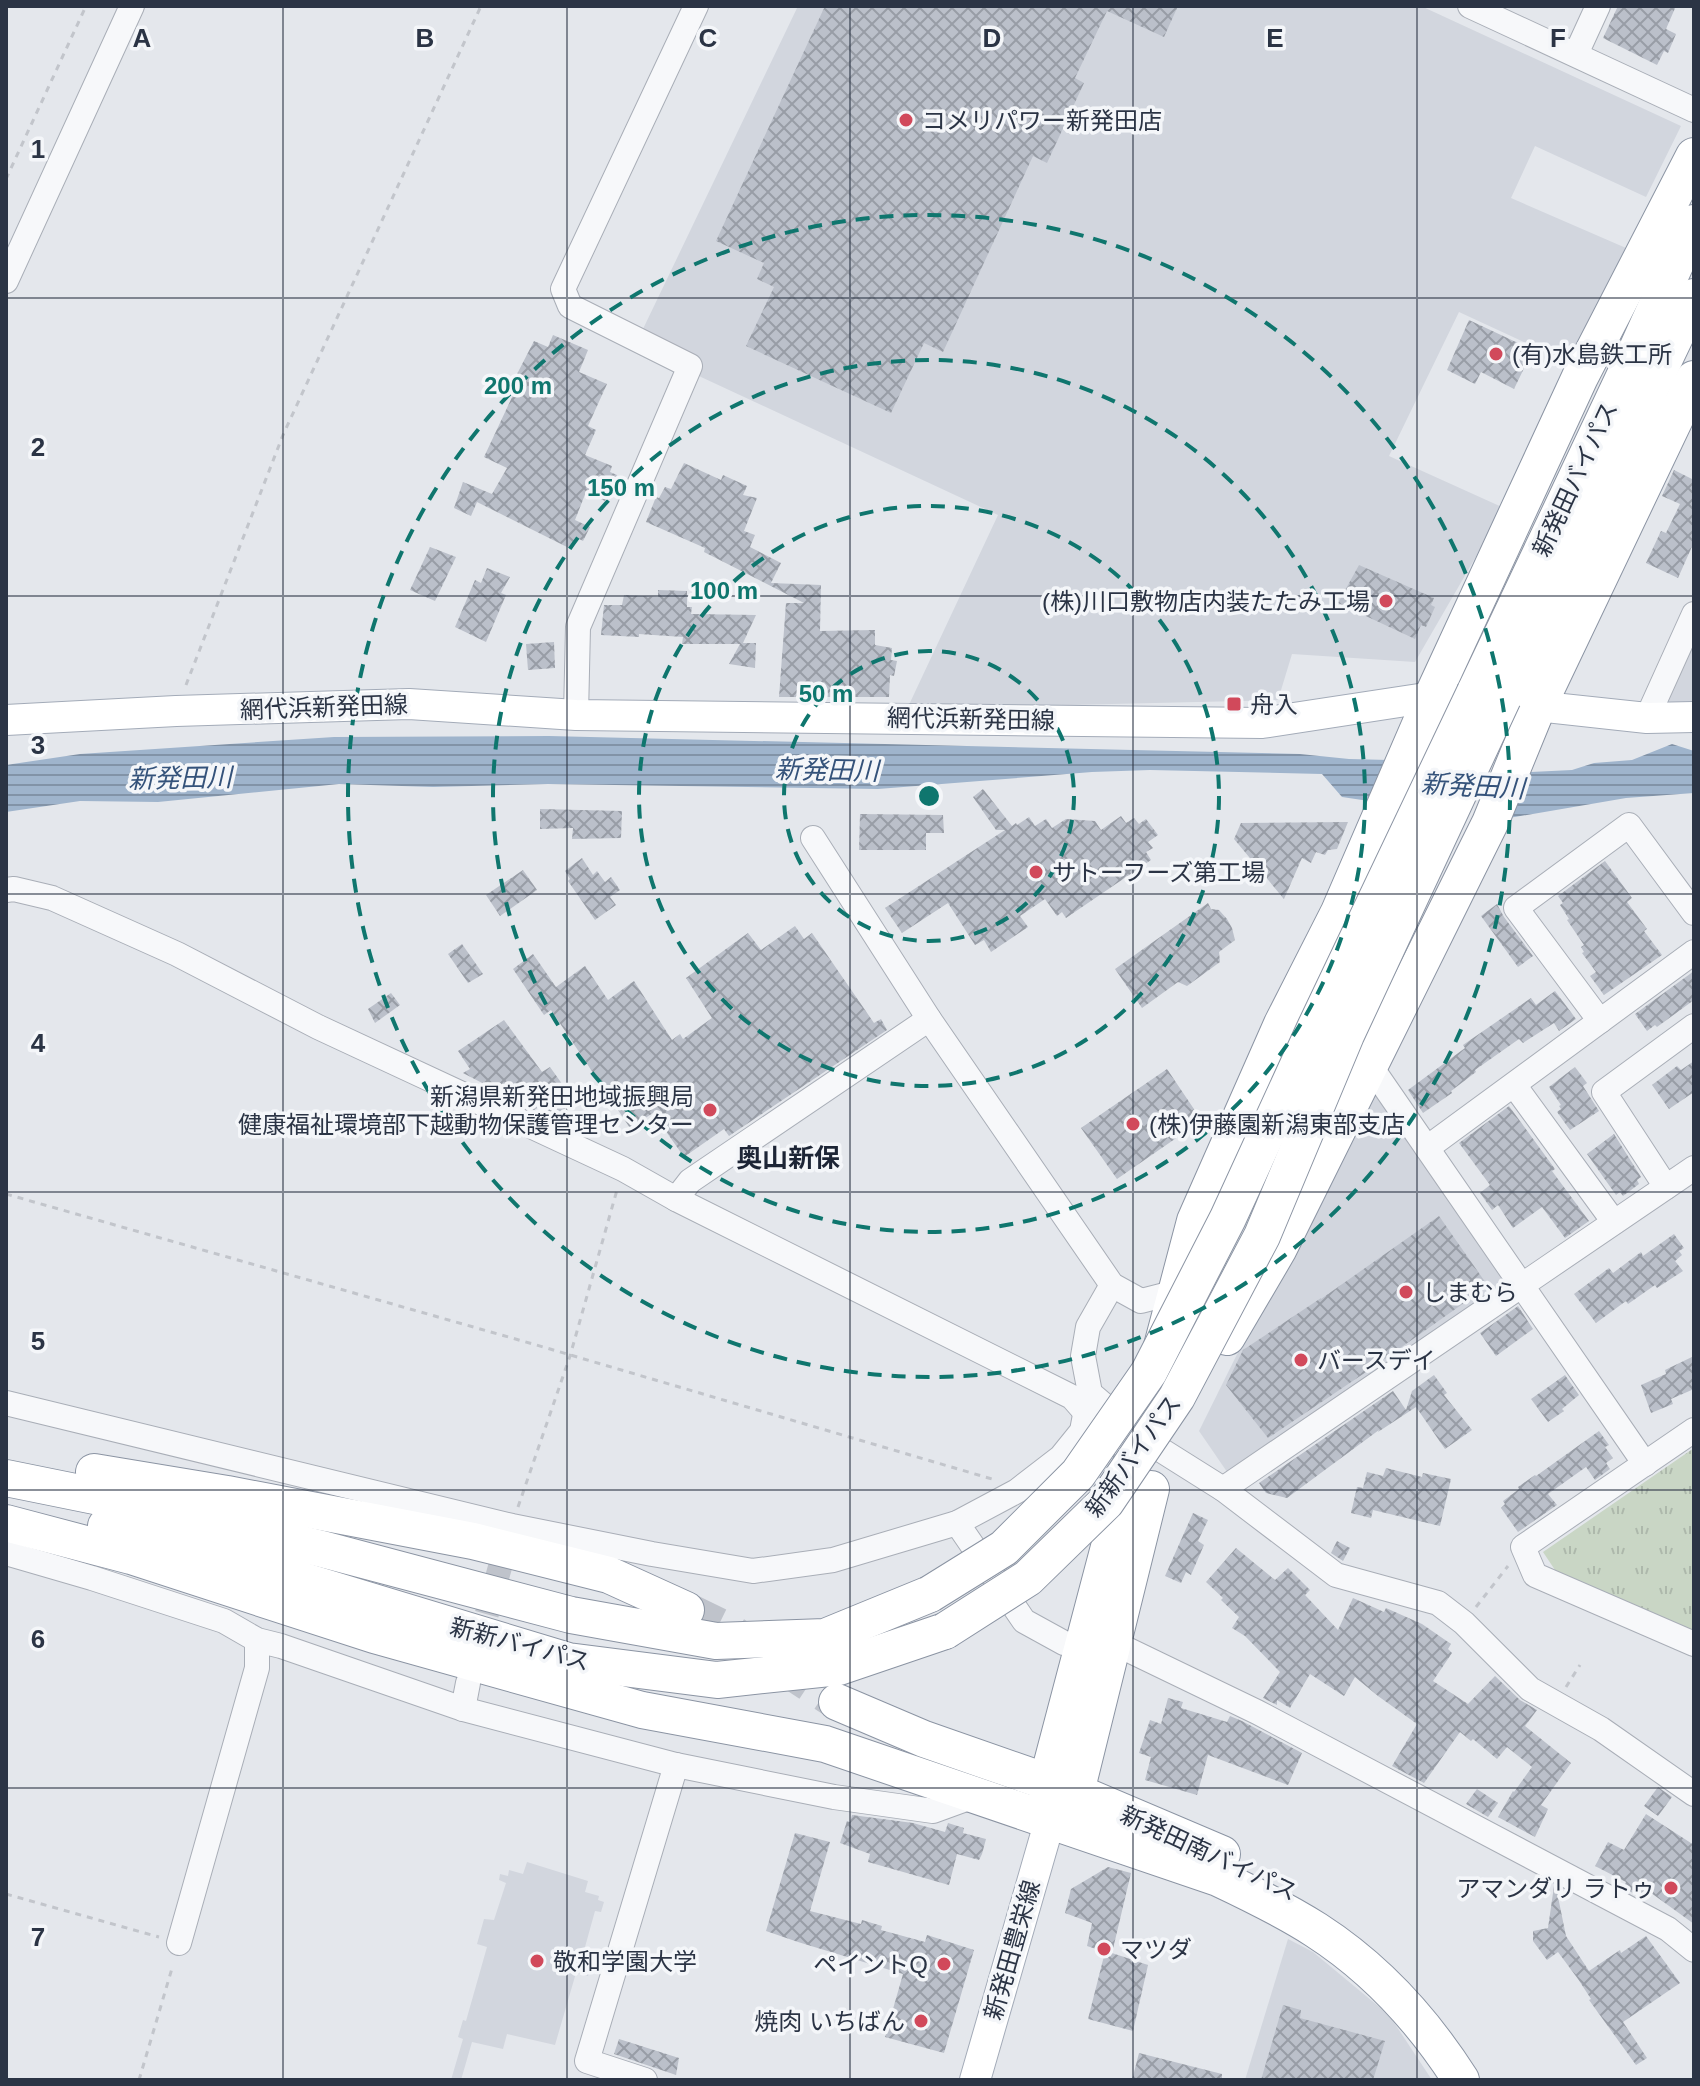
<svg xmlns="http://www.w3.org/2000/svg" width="1700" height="2086" font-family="Arial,'Noto Sans JP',sans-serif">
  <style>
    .built { fill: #d2d6de }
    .grass { fill: url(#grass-tufts) }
    .water { fill: url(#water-rules) }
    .building { fill: url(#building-cross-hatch) }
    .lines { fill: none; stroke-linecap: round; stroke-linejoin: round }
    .minor-tunnel { stroke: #bfc3cb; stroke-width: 24; stroke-dasharray: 24 12; stroke-linecap: butt }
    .highway-tunnel { stroke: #bfc3cb; stroke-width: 36; stroke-dasharray: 36 18; stroke-linecap: butt }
    .minor-casing { stroke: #a9aeb7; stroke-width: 26 }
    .major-casing { stroke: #a3abb8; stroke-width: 32 }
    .highway-casing { stroke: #8b94a3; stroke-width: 38 }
    .path { stroke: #c2c5cb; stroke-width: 3; stroke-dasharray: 6 6; stroke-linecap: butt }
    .minor { stroke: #f7f8fa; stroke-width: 24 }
    .major { stroke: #fff; stroke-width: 30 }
    .highway { stroke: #fff; stroke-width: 36 }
    .highway-bridge-casing { stroke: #8b94a3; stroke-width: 38; stroke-linecap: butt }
    .highway-bridge { stroke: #fff; stroke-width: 36 }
    .grid { fill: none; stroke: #2b3445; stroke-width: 2; stroke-opacity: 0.55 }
    .ring { fill: none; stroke: #0f766e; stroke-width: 4; stroke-dasharray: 14 10 }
    .poi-dot { fill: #d1495b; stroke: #f4f6f9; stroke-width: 3 }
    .labels { text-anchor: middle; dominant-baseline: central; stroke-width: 7; stroke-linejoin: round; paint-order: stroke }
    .poi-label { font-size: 24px; fill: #2b3445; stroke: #f4f6f9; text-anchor: start }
    .street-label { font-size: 24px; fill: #2b3445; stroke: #f4f6f9 }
    .water-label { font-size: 26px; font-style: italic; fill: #34527a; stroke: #f4f6f9 }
    .neighbourhood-label { font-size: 26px; font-weight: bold; fill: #1d2536; stroke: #f4f6f9 }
    .grid-label { font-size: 26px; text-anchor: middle; font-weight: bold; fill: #2b3445; stroke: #f4f6f9; stroke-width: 7; stroke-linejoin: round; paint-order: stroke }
    .centre { fill: #0f766e; stroke: #f4f6f9; stroke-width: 4 }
    .ring-label { font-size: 24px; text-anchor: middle; font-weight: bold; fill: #0f766e; stroke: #f4f6f9; stroke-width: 7; stroke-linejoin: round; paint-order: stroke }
  </style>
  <defs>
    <pattern id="grass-tufts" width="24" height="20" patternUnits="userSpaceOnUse" patternTransform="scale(2)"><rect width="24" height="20" fill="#c9d6c5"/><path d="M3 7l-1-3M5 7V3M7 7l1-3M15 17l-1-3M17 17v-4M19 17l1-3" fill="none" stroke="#adb8ab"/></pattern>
    <pattern id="water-rules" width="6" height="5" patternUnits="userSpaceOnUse" patternTransform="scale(2)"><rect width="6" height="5" fill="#9fb4cc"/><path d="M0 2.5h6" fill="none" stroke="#8293a7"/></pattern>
    <pattern id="building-cross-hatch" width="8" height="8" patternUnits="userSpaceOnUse" patternTransform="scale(2)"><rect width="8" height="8" fill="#bbc0ca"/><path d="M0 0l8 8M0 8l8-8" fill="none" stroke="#989da6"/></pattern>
  </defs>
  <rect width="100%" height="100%" fill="#e4e7ec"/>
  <g class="built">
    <path d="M798,6H1421L1681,126L1646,197L1535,146L1511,198L1626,248L1574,365L1459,312L1389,456L1504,508L1415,662L1292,654L1278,700L907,709L998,515L701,377L643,329Z"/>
    <path d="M1694,629V706H1659Z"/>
    <path d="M1370,1086L1509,1284L1234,1482L1199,1431Z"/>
    <path d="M527,1862L588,1881L585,1892L599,1896L598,1900L604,1902L601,1912L595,1911L585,1947L594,1950L588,1976L576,1973L555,2045L507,2034L503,2049L472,2042L461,2080H451L463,2039L458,2037L463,2020L466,2021L487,1947L477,1944L484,1919L494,1920L506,1883L499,1880L500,1874L508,1876L509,1870L523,1874Z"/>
    <path d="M1288,1939L1313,1952L1389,2015L1432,2080H1245Z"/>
  </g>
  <path class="grass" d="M1694,1448V1637L1561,1579L1543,1552Z"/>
  <g class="water">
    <path d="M549,736L1300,754L1349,759L1389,760L1369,801L1342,797L1322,774L1150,770L1092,772L878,789L548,784L433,787L339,784L158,802L80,801L6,812V765L80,754L334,737Z"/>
    <path d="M1672,744L1694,751V793L1626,798L1509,818L1531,772L1572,770L1594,763L1632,760Z"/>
  </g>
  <g class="building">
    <path d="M825,6H1178L1164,37L1107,11L1075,78L1084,83L1047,163L1033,156L943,352L924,343L891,413L746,346L774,287L757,279L764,263L716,241Z"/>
    <path d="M1618,6H1676L1666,29L1676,34L1668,53L1664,51L1657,65L1603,38Z"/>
    <path d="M1469,320L1533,350L1514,389L1481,372L1475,384L1447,370Z"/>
    <path d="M553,335L588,350L579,372L607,384L588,426L596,430L585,455L612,466L610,472L617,475L605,501L586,492L575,520L590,527L583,541L577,538L571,549L477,502L471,516L454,508L463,482L492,494L507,468L484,457L522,376L517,374L534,341L548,347Z"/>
    <path d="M684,463L721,480L723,475L747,486L743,495L757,498L744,531L755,535L750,547L781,563L771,583L821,585L820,631L875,630V645L892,648L891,660L897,661L894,676L890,675L889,697H779L786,603H804L704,552L705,548L646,522L656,497L659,498L665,487L671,489Z"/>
    <path d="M1674,470L1692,479L1694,474V542L1678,578L1646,563L1661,531L1666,533L1680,504L1662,496Z"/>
    <path d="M430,547L456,557L435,601L410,590Z"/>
    <path d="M1359,565L1434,598L1431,605L1435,607L1426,627L1421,625L1415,639L1338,603Z"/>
    <path d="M487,568L510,577L501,593L506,595L486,642L455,627L475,580L481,583Z"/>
    <path d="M658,590L687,591V607H692L691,614L756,615L743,643H756L755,668L729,664L740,644H682L683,637L639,634V637L601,635L604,605H622L624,595L658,597Z"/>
    <path d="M554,642L555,668L528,670L526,644Z"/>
    <path d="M983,789L1012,826L1016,823L1017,825L1029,817L1035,826L1046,819L1052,828L1066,819L1095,821L1101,830L1121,816L1126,823L1134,818L1139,824L1146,819L1158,835L1148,842L1153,848L1146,852L1151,860L1066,918L1062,912L1057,916L1045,899L1020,916L1028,927L991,952L984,940L975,945L948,903L902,933L885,908L1005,830H996L973,797Z"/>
    <path d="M540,809L622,811L621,838L572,839L573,828L540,829Z"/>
    <path d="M860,814L943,815L944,833H926V850H859Z"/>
    <path d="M1348,822L1337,849L1328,850L1325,855L1316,852L1311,863L1302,858L1284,899L1234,839L1241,823Z"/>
    <path d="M582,858L593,875L597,871L605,882L611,877L620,890L610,897L616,905L595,920L568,881L570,879L565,871Z"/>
    <path d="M1605,861L1632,898L1627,902L1647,929L1644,931L1662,955L1604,995L1590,976L1596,972L1582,953L1584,952L1581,947L1584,945L1567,920L1569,919L1560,905L1563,903L1558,896Z"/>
    <path d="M523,870L537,890L500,916L486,895Z"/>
    <path d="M1208,903L1211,909L1219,910L1227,919L1232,928L1235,940L1219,952L1220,962L1187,986L1178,982L1142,1008L1115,969Z"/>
    <path d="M1497,904L1504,917L1533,956L1518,967L1481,916Z"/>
    <path d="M795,926L804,939L812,933L874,1023L881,1019L887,1030L729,1136L724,1129L684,1157L653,1113L630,1128L551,1010L544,1015L513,969L533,954L556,987L585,966L608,1000L634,981L672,1040L680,1034L683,1039L712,1018L686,978L748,933L761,950Z"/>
    <path d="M462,944L483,974L468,983L448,954Z"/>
    <path d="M1694,971V1000L1657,1027L1655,1025L1647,1031L1635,1014Z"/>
    <path d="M1555,991L1576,1019L1559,1031L1554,1023L1523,1043L1519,1039L1475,1070L1476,1072L1451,1091L1452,1093L1423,1113L1408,1090L1465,1048L1463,1045L1531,998L1536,1005Z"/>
    <path d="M391,993L400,1005L375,1023L368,1009Z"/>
    <path d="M504,1020L542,1072L550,1067L575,1102L550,1119L546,1117L539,1107L534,1110L463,1073L470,1069L458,1051Z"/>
    <path d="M1694,1061V1092L1669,1109L1652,1085L1677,1066L1681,1070Z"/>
    <path d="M1575,1067L1587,1083L1583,1086L1599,1111L1570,1130L1557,1112L1561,1109L1559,1106L1561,1105L1549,1087Z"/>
    <path d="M1167,1069L1200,1118L1184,1130L1185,1132L1117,1179L1081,1128Z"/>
    <path d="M1509,1106L1555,1169L1552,1171L1589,1221L1565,1238L1542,1207L1513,1228L1498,1205L1492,1210L1480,1193L1490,1185L1459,1143Z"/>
    <path d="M1614,1134L1641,1177L1637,1180L1639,1184L1623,1196L1620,1192L1616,1195L1587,1154Z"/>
    <path d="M1439,1216L1488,1286L1372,1368L1268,1438L1226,1385L1243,1350L1321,1298V1299Z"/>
    <path d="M1674,1234L1684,1248L1679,1251L1682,1255L1675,1261L1683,1271L1657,1288L1655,1285L1628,1304L1626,1301L1596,1323L1574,1294L1609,1268L1613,1273L1641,1252L1643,1256Z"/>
    <path d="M1518,1306L1533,1329L1496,1356L1480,1333Z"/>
    <path d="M1694,1356V1389L1671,1399L1673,1404L1651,1413L1641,1385L1666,1374L1665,1370Z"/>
    <path d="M1434,1375L1447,1393L1444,1395L1472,1430L1445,1449L1416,1407L1378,1432L1379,1430L1287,1498L1266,1493L1259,1483L1393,1391L1406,1410L1412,1391Z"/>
    <path d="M1565,1375L1579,1395L1562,1409L1564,1411L1548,1422L1531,1399Z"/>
    <path d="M1599,1431L1609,1445L1605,1447L1613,1458L1606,1463L1610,1469L1595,1480L1586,1467L1548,1494L1557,1505L1518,1532L1501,1508L1505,1504L1503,1501L1519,1489L1518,1487L1535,1475L1536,1476Z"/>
    <path d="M1386,1468L1422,1477L1423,1473L1451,1479L1440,1526L1373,1510L1371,1518L1351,1513L1357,1487L1363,1488L1367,1472L1383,1476Z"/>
    <path d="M1193,1513L1208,1520L1198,1541L1204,1545L1191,1575L1186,1572L1181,1583L1165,1576Z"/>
    <path d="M1337,1541L1350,1548L1343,1561L1331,1553Z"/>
    <path d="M1236,1548L1275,1580L1288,1568L1310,1590L1305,1595L1338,1630L1353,1598L1384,1612L1386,1608L1422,1624L1451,1644L1448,1649L1452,1653L1433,1681L1468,1704L1495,1676L1520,1700L1537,1710L1525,1726L1571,1763L1541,1805L1548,1809L1535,1837L1498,1817L1513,1791L1514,1792L1532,1767L1507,1747L1497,1759L1473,1739L1471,1741L1460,1732L1424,1783L1392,1766L1417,1724L1378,1696L1355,1677L1344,1696L1310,1674L1290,1708L1277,1700V1705L1263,1698L1280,1672L1245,1636L1232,1628L1239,1617L1221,1600L1223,1598L1206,1582Z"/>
    <path d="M1168,1698L1183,1702L1181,1708L1227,1722L1230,1716L1242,1721L1302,1753L1288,1785L1208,1755L1197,1795L1145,1780L1151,1757L1139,1753L1150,1720L1161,1724Z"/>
    <path d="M1658,1787L1672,1797L1658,1816L1644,1806Z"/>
    <path d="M1477,1789L1498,1803L1488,1817L1466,1804Z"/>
    <path d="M1646,1814L1694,1845V1924L1647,1890L1643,1898L1623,1888L1626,1882L1595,1866L1608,1842L1624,1850Z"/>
    <path d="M852,1815L913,1823L945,1832L948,1823L964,1828L963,1833L986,1839L982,1854L979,1860L957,1854L949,1885L868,1862L870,1854L840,1843L847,1821L850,1822Z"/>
    <path d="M795,1833L830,1842L810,1911L861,1924L862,1920L882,1926L881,1930L925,1942L927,1935L974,1950L944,2053L885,2037L903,1974L798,1942L766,1931Z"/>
    <path d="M1108,1867L1131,1873L1112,1953L1148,1965L1133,2031L1088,2019L1105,1952L1087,1946L1092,1923L1065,1913L1071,1889Z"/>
    <path d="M1554,1886L1556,1887L1566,1936L1589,1971L1620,1950L1621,1953L1646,1936L1680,1983L1623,2022L1647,2058L1636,2065L1589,2000L1591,1999L1578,1979L1558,1952L1547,1960L1533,1941V1931L1548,1928Z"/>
    <path d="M1283,2005L1301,2010L1300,2018L1385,2041L1373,2080H1261Z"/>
    <path d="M619,2039L679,2058L676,2075L614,2054Z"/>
    <path d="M1139,2053L1222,2074V2080H1132Z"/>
  </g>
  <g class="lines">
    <path class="minor-tunnel" d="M477,1649L509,1535"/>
    <path class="highway-tunnel" d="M686,1610L729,1631L837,1702"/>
    <defs>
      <g id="minor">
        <path d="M1470,6L1694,110"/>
        <path d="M1576,54L1598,6"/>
        <path d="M6,281L132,6"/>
        <path d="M576,715L578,627L690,366L570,306L563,289L696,6"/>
        <path d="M1647,718L1694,614"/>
        <path d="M813,838L929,1019L1112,1285L1141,1301L1176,1292"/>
        <path d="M6,890L14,889L52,898L177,954L318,1027L623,1169L676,1199L1072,1397L1086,1413"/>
        <path d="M1600,1021L1516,908L1629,825L1694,913"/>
        <path d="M1369,1064L1645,1464"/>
        <path d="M1514,1085L1614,1222"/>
        <path d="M1427,1148L1694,952"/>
        <path d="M1666,1187L1604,1092L1694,1026"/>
        <path d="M676,1199L690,1181L929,1019"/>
        <path d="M6,1403L512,1526L652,1554L753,1571L833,1560L957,1523L1017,1491L1061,1457L1082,1431L1088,1399"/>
        <path d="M1104,1405L1090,1393L1083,1356L1088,1327L1112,1285"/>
        <path d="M1694,1430L1523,1547L1535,1575L1694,1644"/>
        <path d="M1136,1431L1161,1450L1223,1489L1336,1575L1438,1603L1464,1623L1530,1689L1601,1729L1694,1794"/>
        <path d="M1223,1489L1694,1168"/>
        <path d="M957,1523L1024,1621L1064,1643"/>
        <path d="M6,1553L92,1578L224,1621L257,1640L281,1646L463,1709L676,1765L834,1797L933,1811L977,1795"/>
        <path d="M1112,1642L1257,1712L1668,1929L1694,1950"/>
        <path d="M463,1709L468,1683"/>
        <path d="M179,1943L257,1668V1640"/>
        <path d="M645,2080L587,2061L676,1765"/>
      </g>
      <g id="major">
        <path d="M1517,704L1647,718L1694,717"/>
        <path d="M6,720L176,711L409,704L576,715L1262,723L1432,697L1449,698"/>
        <path d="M975,2080L1050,1820"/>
      </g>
      <g id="highway">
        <path d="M1475,692L1634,356L1694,223"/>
        <path d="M1503,698L1694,297"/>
        <path d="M1227,1337L1278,1250L1490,823L1538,706L1694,379"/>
        <path d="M94,1472L227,1494L473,1541L609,1575L686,1610"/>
        <path d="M6,1478L149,1507L322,1549L571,1615L716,1641L825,1637L930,1594"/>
        <path d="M6,1523L131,1556L374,1635L642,1710L825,1744L1218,1878C1252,1894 1285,1910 1316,1930C1375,1968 1424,2022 1461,2080"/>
        <path d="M106,1526L172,1541L568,1661L717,1680L839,1667L945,1631"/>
        <path d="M837,1702L924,1739L1076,1792L1222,1854"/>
        <path d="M1050,1820L1047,1782L1195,1221L1282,1024L1339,912L1432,697L1580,377L1694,156"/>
        <path d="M1050,1820L1076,1792L1151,1489"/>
      </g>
    </defs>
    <use href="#minor" class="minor-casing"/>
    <use href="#major" class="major-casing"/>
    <use href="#highway" class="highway-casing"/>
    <g class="path">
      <path d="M6,179L86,6"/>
      <path d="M186,685L283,435L481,6"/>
      <path d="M6,1194L533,1344L992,1479"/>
      <path d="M518,1507L570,1356L617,1190"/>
      <path d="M1476,1607L1508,1566"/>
      <path d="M1566,1687L1580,1665"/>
      <path d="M6,1894L159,1937"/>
      <path d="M139,2080L173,1965"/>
    </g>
    <use href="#minor" class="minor"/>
    <use href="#major" class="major"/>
    <use href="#highway" class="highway"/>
    <defs>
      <g id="highway-bridge">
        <path d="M930,1594L1004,1548L1078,1474L1149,1372L1228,1218L1316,1026L1475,692"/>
        <path d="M945,1631L1028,1578L1106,1502L1177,1397L1262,1236L1346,1035L1503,698"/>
      </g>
    </defs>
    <use href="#highway-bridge" class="highway-bridge-casing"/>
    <use href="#highway-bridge" class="highway-bridge"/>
  </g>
  <path class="grid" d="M283,6V2080M567,6V2080M850,6V2080M1133,6V2080M1417,6V2080M6,298H1694M6,596H1694M6,894H1694M6,1192H1694M6,1490H1694M6,1788H1694"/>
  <g class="ring">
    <circle cx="929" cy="796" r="145"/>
    <circle cx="929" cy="796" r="290"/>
    <circle cx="929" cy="796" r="436"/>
    <circle cx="929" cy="796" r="581"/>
  </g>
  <g class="poi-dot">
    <circle cx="906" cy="120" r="8"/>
    <circle cx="1496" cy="354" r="8"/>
    <circle cx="1386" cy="601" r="8"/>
    <rect x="1226" y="696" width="16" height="16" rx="4"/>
    <circle cx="1036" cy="872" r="8"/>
    <circle cx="710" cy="1110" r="8"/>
    <circle cx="1133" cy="1124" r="8"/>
    <circle cx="1406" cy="1292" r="8"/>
    <circle cx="1301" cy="1360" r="8"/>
    <circle cx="1671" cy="1888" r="8"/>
    <circle cx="1104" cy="1949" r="8"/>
    <circle cx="537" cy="1961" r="8"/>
    <circle cx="944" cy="1964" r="8"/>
    <circle cx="921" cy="2021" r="8"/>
  </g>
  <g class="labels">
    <g class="poi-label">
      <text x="922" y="120">コメリパワー新発田店</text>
      <text x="1512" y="354">(有)水島鉄工所</text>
      <text x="1370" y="601" text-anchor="end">(株)川口敷物店内装たたみ工場</text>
      <text x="1250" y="704">舟入</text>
      <text x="1052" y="872">サトーフーズ第工場</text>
      <text x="694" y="1096" text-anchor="end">新潟県新発田地域振興局<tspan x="694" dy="28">健康福祉環境部下越動物保護管理センター</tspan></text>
      <text x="1149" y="1124">(株)伊藤園新潟東部支店</text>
      <text x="1422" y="1292">しまむら</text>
      <text x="1317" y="1360">バースデイ</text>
      <text x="1655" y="1888" text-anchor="end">アマンダリ ラトゥ</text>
      <text x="1120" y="1949">マツダ</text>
      <text x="553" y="1961">敬和学園大学</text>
      <text x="928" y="1964" text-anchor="end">ペイントQ</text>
      <text x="905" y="2021" text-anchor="end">焼肉 いちばん</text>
    </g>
    <g class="street-label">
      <text transform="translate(1575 479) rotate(-65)">新発田バイパス</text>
      <text transform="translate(324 707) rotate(-2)">網代浜新発田線</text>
      <text transform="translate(971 719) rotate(1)">網代浜新発田線</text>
      <text transform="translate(1133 1456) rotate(-54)">新新バイパス</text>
      <text transform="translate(520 1644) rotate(15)">新新バイパス</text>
      <text transform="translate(1209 1853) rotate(25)">新発田南バイパス</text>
      <text transform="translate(1012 1950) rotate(-74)">新発田豊栄線</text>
    </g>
    <g class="water-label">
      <text transform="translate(827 770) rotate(1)">新発田川</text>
      <text transform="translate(180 778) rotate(-1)">新発田川</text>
      <text transform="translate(1473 786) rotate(3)">新発田川</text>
    </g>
    <g class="neighbourhood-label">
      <text x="788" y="1158">奥山新保</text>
    </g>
  </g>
  <g class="grid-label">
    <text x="142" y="47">A</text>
    <text x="425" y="47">B</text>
    <text x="708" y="47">C</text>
    <text x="992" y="47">D</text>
    <text x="1275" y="47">E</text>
    <text x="1558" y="47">F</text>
    <text x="38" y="158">1</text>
    <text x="38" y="456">2</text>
    <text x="38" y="754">3</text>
    <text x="38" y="1052">4</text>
    <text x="38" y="1350">5</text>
    <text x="38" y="1648">6</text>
    <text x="38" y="1946">7</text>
  </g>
  <circle cx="929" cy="796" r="12" class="centre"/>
  <g class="ring-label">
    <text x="518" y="394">200 m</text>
    <text x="621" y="496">150 m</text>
    <text x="724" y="599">100 m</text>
    <text x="826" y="702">50 m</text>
  </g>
  <rect width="1700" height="2086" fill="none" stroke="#2b3445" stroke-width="16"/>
</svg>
